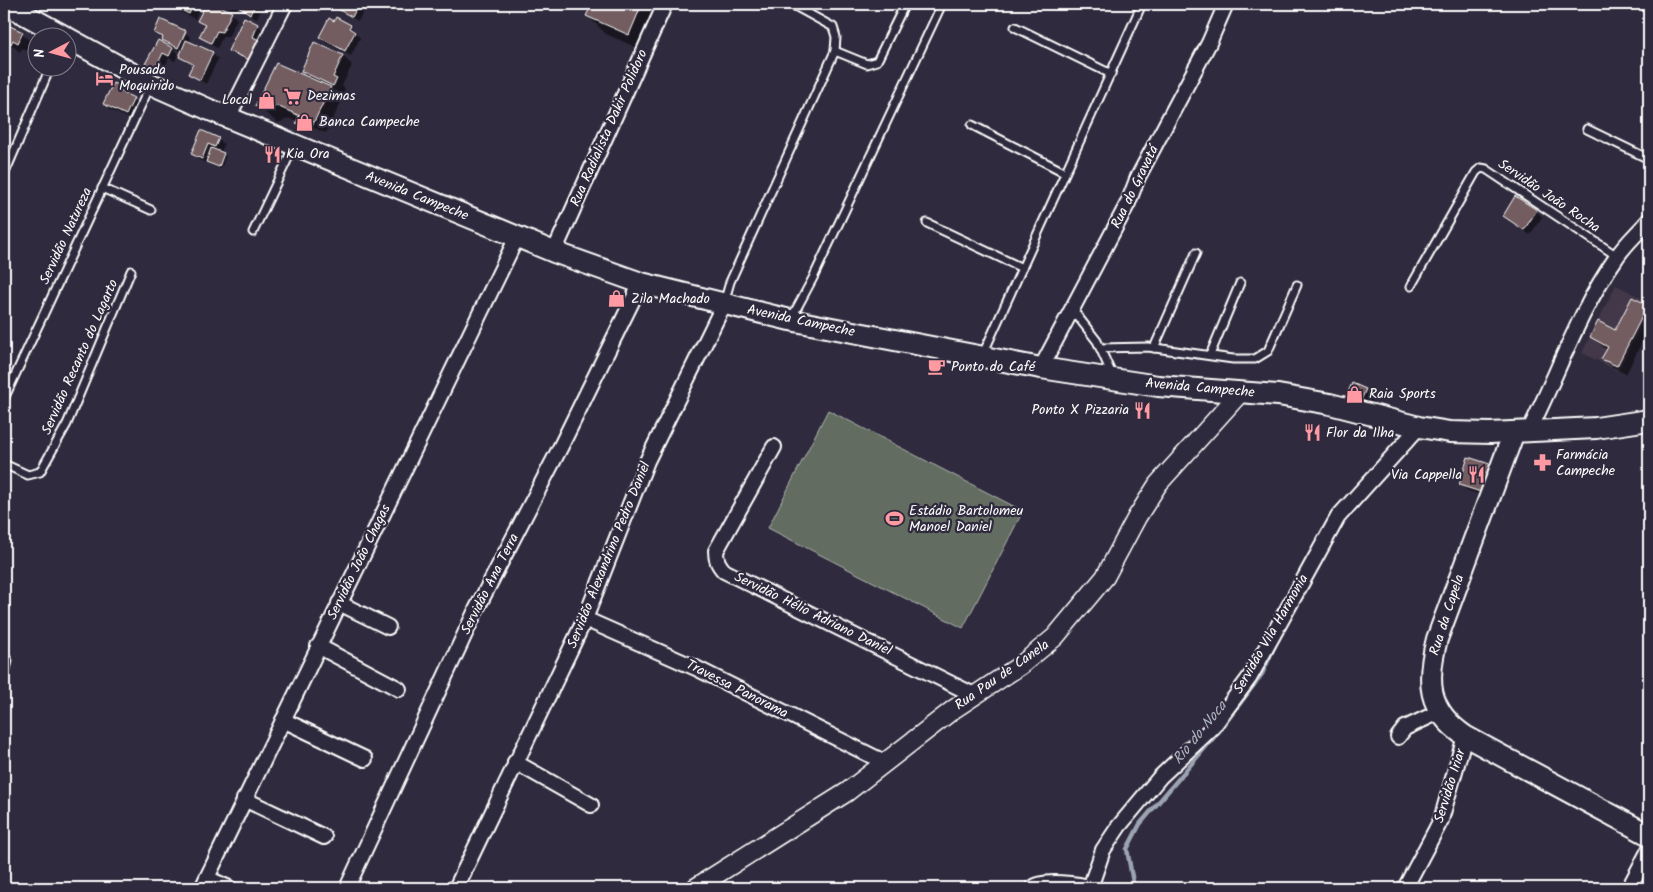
<svg xmlns="http://www.w3.org/2000/svg" width="1653" height="892" font-family="Kalam,sans-serif">
  <style>
    .built { fill: #433948 }
    .green { fill: #626c61; stroke: #b0b6b0 }
    .shadow { fill: #0007; fill-rule: evenodd }
    .lines { fill: none; stroke-linecap: round; stroke-linejoin: round }
    .stream { stroke: #9ca4b2; stroke-width: 4.5 }
    .building { fill: #735d61; stroke: #fff }
    .service-casing { stroke: #fff; stroke-width: 11 }
    .minor-casing { stroke: #fff; stroke-width: 18 }
    .tertiary-casing { stroke: #fff; stroke-width: 21 }
    .secondary-casing { stroke: #fff; stroke-width: 24 }
    .service { stroke: #2f2a3d; stroke-width: 7 }
    .minor { stroke: #2f2a3d; stroke-width: 14 }
    .tertiary { stroke: #2f2a3d; stroke-width: 18 }
    .secondary { stroke: #2f2a3d; stroke-width: 20 }
    .labels { text-anchor: middle; dominant-baseline: central; stroke-width: 4.5; stroke-linejoin: round; paint-order: stroke }
    .poi-label { font-size: 14px; fill: #fff; stroke: #2f2a3d; text-anchor: start }
    .street-label { font-size: 14px; fill: #fff; stroke: #2f2a3d }
    .water-label { font-size: 15px; font-style: italic; fill: #acb3be; stroke: #2f2a3d }
  </style>
  <rect width="100%" height="100%" fill="#2f2a3d"/>
  <filter id="ink" filterUnits="userSpaceOnUse"><feTurbulence type="fractalNoise" baseFrequency=".02" numOctaves="2"/><feDisplacementMap in="SourceGraphic" scale="10" xChannelSelector="R" yChannelSelector="G"/><feConvolveMatrix kernelMatrix="1 2 1 2 8 2 1 2 1" color-interpolation-filters="sRGB"/></filter>
  <g filter="url(#ink)">
    <path class="built" d="M1616,285L1649,302V311L1618,371L1582,353Z"/>
    <path class="green" d="M828,410L1023,511L963,628L768,528Z"/>
    <g class="shadow">
      <path d="M171,4H200L201,5L195,19L177,10Z"/>
      <path d="M208,4H213L231,13L237,19L228,37L223,36L217,48L200,37L205,27L199,21Z"/>
      <path d="M222,4H265L256,19L238,7L236,11Z"/>
      <path d="M329,4H373L369,11L365,9L358,21L335,9Z"/>
      <path d="M593,4H651L662,16L647,52L606,34L588,16Z"/>
      <path d="M244,19L258,25L263,31L259,41L266,48L258,66L236,56L230,50ZM235,52L258,63L257,65L235,55Z"/>
      <path d="M161,21L185,32L191,38L189,43L212,53L218,59L206,84L190,74L193,66L180,57L183,52L170,46L178,54L175,61L169,58L161,74L147,64L158,42L172,48L155,32Z"/>
      <path d="M350,26L360,38L351,56L326,43L321,37Z"/>
      <path d="M22,34L31,42L27,51L22,48L20,52L5,40Z"/>
      <path d="M315,44L343,56L352,65L342,86L345,89L343,94L331,89L342,100L326,133L314,128L313,131L289,118L278,123L257,106L311,79L303,71Z"/>
      <path d="M122,88L128,94L127,96L140,105L132,120L110,110L104,104Z"/>
      <path d="M202,132L218,139L224,144L221,153L226,156L221,169L199,160L193,154Z"/>
      <path d="M1536,211L1542,217L1530,235L1504,216Z"/>
      <path d="M1647,306L1649,308V328L1626,374L1612,367L1603,358L1607,350L1591,337L1616,331Z"/>
      <path d="M1365,390L1374,399L1368,413L1356,407Z"/>
      <path d="M1469,459L1490,498L1466,490L1461,484Z"/>
    </g>
    <g class="lines">
      <path class="stream" d="M1134,888L1127,849L1140,824L1221,729L1262,674L1275,645"/>
    </g>
    <g class="building">
      <path d="M170,4H194L189,14Z"/>
      <path d="M206,4H216L232,12L222,32L217,31L211,43L199,37L205,25L197,21Z"/>
      <path d="M235,4H256L250,14Z"/>
      <path d="M328,4H365L363,6L359,4L352,17Z"/>
      <path d="M592,4H642L629,35L586,16Z"/>
      <path d="M244,17L258,24L253,37L261,41L252,61L228,51Z"/>
      <path d="M336,17L351,25L349,28L355,32L345,51L319,37L329,18L334,21Z"/>
      <path d="M160,19L186,31L178,48L162,40L163,37L154,33Z"/>
      <path d="M10,26L23,32L18,43L13,40L11,44L4,40Z"/>
      <path d="M158,40L173,48L169,56L163,53L155,69L145,64Z"/>
      <path d="M186,40L213,52L200,80L188,74L193,64L179,57Z"/>
      <path d="M314,42L343,55L333,77L337,79L333,86L301,71Z"/>
      <path d="M276,63L331,87L314,122L277,106L265,111L255,106Z"/>
      <path d="M113,83L123,87L120,91L134,98L126,115L103,104Z"/>
      <path d="M299,116L314,122L310,129L296,123Z"/>
      <path d="M201,130L219,138L215,147L208,144L202,159L191,154Z"/>
      <path d="M211,148L224,153L219,167L206,162Z"/>
      <path d="M1515,196L1537,210L1524,230L1503,216Z"/>
      <path d="M1632,297L1648,305L1617,366L1601,359L1608,347L1590,337L1598,321L1615,330Z"/>
      <path d="M1352,383L1366,389L1359,405L1345,399Z"/>
      <path d="M1468,457L1493,465L1484,493L1459,485Z"/>
    </g>
    <g class="lines">
      <defs>
        <g id="service">
          <path d="M791,4L833,27L836,37L835,51"/>
          <path d="M1015,27L1111,74"/>
          <path d="M972,125L1064,172"/>
          <path d="M1587,129L1649,159"/>
          <path d="M4,175L50,68"/>
          <path d="M102,188L151,210"/>
          <path d="M927,223L1022,268"/>
          <path d="M253,232L294,146"/>
          <path d="M1411,286L1476,172L1481,168L1486,169L1617,256"/>
          <path d="M724,303L730,282L835,51L867,64L877,61L905,4"/>
          <path d="M1072,309L1097,341L1113,377"/>
          <path d="M792,317L813,278L942,4"/>
          <path d="M1100,348L1148,347L1233,359H1255L1268,351L1297,285"/>
          <path d="M1154,348L1196,253"/>
          <path d="M983,354L1142,4"/>
          <path d="M1210,355L1240,283"/>
          <path d="M4,399L151,84"/>
          <path d="M4,464L28,475L40,472L67,424L131,271"/>
          <path d="M4,655L8,661L4,676"/>
        </g>
        <g id="minor">
          <path d="M228,118L285,4"/>
          <path d="M554,252L665,4"/>
          <path d="M1041,368L1128,203L1138,177L1209,43L1226,4"/>
          <path d="M1529,431C1558,373 1579,311 1616,258C1625,244 1638,233 1649,220"/>
          <path d="M774,447L716,551C716,560 718,564 724,571L974,695"/>
          <path d="M339,603L388,627"/>
          <path d="M585,619L696,668L886,763"/>
          <path d="M318,646L399,689"/>
          <path d="M283,720L365,759"/>
          <path d="M1398,737L1405,728L1439,712"/>
          <path d="M515,762L591,805"/>
          <path d="M244,799L324,837"/>
          <path d="M207,878L229,888"/>
          <path d="M202,888L517,237"/>
          <path d="M347,888L476,610L561,446L641,283"/>
          <path d="M456,888L585,619L647,461L724,304"/>
          <path d="M1033,888C1042,879 1080,884 1092,888"/>
          <path d="M1090,888L1103,850L1119,826L1160,777L1212,728L1250,677L1338,517L1419,427"/>
          <path d="M1405,888L1441,820L1465,736"/>
          <path d="M1629,888L1649,850"/>
        </g>
        <path id="tertiary" d="M695,888L847,792L954,709L1021,665L1055,637L1105,577L1137,517L1158,484L1240,393"/>
        <g id="secondary">
          <path d="M6,4L151,84L210,110L554,252L641,283L673,291L790,320L1041,368L1158,386L1278,395L1330,404L1419,427L1450,432L1490,433L1596,428L1649,420"/>
          <path d="M1514,432L1437,639C1426,681 1427,710 1465,736L1649,835"/>
        </g>
      </defs>
      <use href="#service" class="service-casing"/>
      <use href="#minor" class="minor-casing"/>
      <use href="#tertiary" class="tertiary-casing"/>
      <use href="#secondary" class="secondary-casing"/>
      <use href="#service" class="service"/>
      <use href="#minor" class="minor"/>
      <use href="#tertiary" class="tertiary"/>
      <use href="#secondary" class="secondary"/>
    </g>
  </g>
  <defs>
    <symbol id="hotel-bare" viewBox="-9 -9 18 18"><path d="M-6-4.5h1.5V1H6V5H4.5V3h-9V5H-6ZM-4 0a1.8 1.8 0 1 1 3.6 0ZM.5 0V-2.5h3Q6-2.5 6 0Z" fill="#ff9aa2" stroke="#2f2a3d" stroke-width="2.5" paint-order="stroke"/></symbol>
    <symbol id="supermarket-bare" viewBox="-9 -9 18 18"><path d="M-6-5.5h2.5l.6 2H6L4.5 2H-2.5L-4.4-4H-6ZM-1.5 3.2a1.3 1.3 0 1 0 .1 0ZM3 3.2a1.3 1.3 0 1 0 .1 0Z" fill="#ff9aa2" stroke="#2f2a3d" stroke-width="2.5" paint-order="stroke"/></symbol>
    <symbol id="shop-bare" viewBox="-9 -9 18 18"><path d="M-5-2.5h2.3a2.7 3.5 0 0 1 5.4 0H5L5.5 6h-11ZM-1.5-2.5h3a1.5 2.3 0 0 0-3 0Z" fill="#ff9aa2" stroke="#2f2a3d" stroke-width="2.5" paint-order="stroke"/></symbol>
    <symbol id="restaurant-bare" viewBox="-9 -9 18 18"><path d="M-5-6h1v4h1v-4h1v4h1v-4h1v5L-1.5 .5V6h-2V.5L-5-1ZM5-6V6H3V1.5H1.5Q1.5-4 5-6Z" fill="#ff9aa2" stroke="#2f2a3d" stroke-width="2.5" paint-order="stroke"/></symbol>
    <symbol id="cafe-bare" viewBox="-9 -9 18 18"><path d="M-5.5-4.5H6V0H3Q3 3.5 0 3.5H-2.5Q-5.5 3.5-5.5 0ZM3-3.2v2h1.7v-2ZM-6 4.5H4V6H-6Z" fill="#ff9aa2" stroke="#2f2a3d" stroke-width="2.5" paint-order="stroke"/></symbol>
    <symbol id="pharmacy-bare" viewBox="-9 -9 18 18"><path d="M-2-6h4v4h4v4h-4v4h-4v-4h-4v-4h4Z" fill="#ff9aa2" stroke="#2f2a3d" stroke-width="2.5" paint-order="stroke"/></symbol>
    <symbol id="stadium-bare" viewBox="-9 -9 18 18"><path d="M0-5a6.5 5 0 1 0 0 10a6.5 5 0 1 0 0-10ZM-3.5-1.8h7v3.6h-7Z" fill="#ff9aa2" stroke="#2f2a3d" stroke-width="2.5" paint-order="stroke"/></symbol>
  </defs>
  <g fill-rule="evenodd">
    <use href="#hotel-bare" x="92" y="66" width="25" height="25"/>
    <use href="#supermarket-bare" x="280" y="84" width="25" height="25"/>
    <use href="#shop-bare" x="254" y="88" width="25" height="25"/>
    <use href="#shop-bare" x="292" y="110" width="25" height="25"/>
    <use href="#restaurant-bare" x="260" y="142" width="25" height="25"/>
    <use href="#shop-bare" x="604" y="286" width="25" height="25"/>
    <use href="#cafe-bare" x="924" y="354" width="25" height="25"/>
    <use href="#shop-bare" x="1342" y="382" width="25" height="25"/>
    <use href="#restaurant-bare" x="1130" y="398" width="25" height="25"/>
    <use href="#restaurant-bare" x="1300" y="420" width="25" height="25"/>
    <use href="#pharmacy-bare" x="1530" y="450" width="25" height="25"/>
    <use href="#restaurant-bare" x="1464" y="462" width="25" height="25"/>
    <use href="#stadium-bare" x="882" y="506" width="25" height="25"/>
  </g>
  <g class="labels">
    <g class="poi-label">
      <text x="119" y="70">Pousada<tspan x="119" dy="16">Moquirido</tspan></text>
      <text x="307" y="96">Dezimas</text>
      <text x="252" y="100" text-anchor="end">Local</text>
      <text x="319" y="122">Banca Campeche</text>
      <text x="286" y="154">Kia Ora</text>
      <text x="631" y="299">Zila Machado</text>
      <text x="951" y="367">Ponto do Café</text>
      <text x="1369" y="394">Raia Sports</text>
      <text x="1129" y="410" text-anchor="end">Ponto X Pizzaria</text>
      <text x="1326" y="433">Flor da Ilha</text>
      <text x="1556" y="455">Farmácia<tspan x="1556" dy="16">Campeche</tspan></text>
      <text x="1462" y="475" text-anchor="end">Via Cappella</text>
      <text x="909" y="511">Estádio Bartolomeu<tspan x="909" dy="16">Manoel Daniel</tspan></text>
    </g>
    <g class="street-label">
      <text transform="translate(609 128) rotate(-66)">Rua Radialista Dakir Polidoro</text>
      <text transform="translate(1135 187) rotate(-64)">Rua do Gravatá</text>
      <text transform="translate(417 196) rotate(22)">Avenida Campeche</text>
      <text transform="translate(1549 196) rotate(34)">Servidão João Rocha</text>
      <text transform="translate(66 236) rotate(-65)">Servidão Natureza</text>
      <text transform="translate(801 321) rotate(12)">Avenida Campeche</text>
      <text transform="translate(80 357) rotate(-66)">Servidão Recanto do Lagarto</text>
      <text transform="translate(1200 388) rotate(5)">Avenida Campeche</text>
      <text transform="translate(609 555) rotate(-68)">Servidão Alexandrino Pedro Daniel</text>
      <text transform="translate(359 562) rotate(-64)">Servidão João Chagas</text>
      <text transform="translate(490 584) rotate(-63)">Servidão Ana Terra</text>
      <text transform="translate(813 614) rotate(26)">Servidão Hélio Adriano Daniel</text>
      <text transform="translate(1447 615) rotate(-72)">Rua da Capela</text>
      <text transform="translate(1271 634) rotate(-60)">Servidão Vila Harmonia</text>
      <text transform="translate(1002 675) rotate(-35)">Rua Pau de Canela</text>
      <text transform="translate(737 689) rotate(27)">Travessa Panorama</text>
      <text transform="translate(1450 786) rotate(-73)">Servidão Iriar</text>
    </g>
    <g class="water-label">
      <text transform="translate(1200 733) rotate(-51)">Rio do Noca</text>
    </g>
  </g>
  <rect width="1653" height="892" fill="none" stroke="#2f2a3d" stroke-width="20"/>
  <rect x="10" y="10" width="1633" height="872" fill="none" stroke="#fff" stroke-width="2" filter="url(#ink)"/>
  <g transform="translate(52 52) rotate(264)"><circle r="24" fill="#2f2a3d" stroke="#827f8b"/>
  <path d="M0-4L9 19L0 12L-9 19Z" fill="#ff9aa2"/>
  <text y="-8" font-size="14" font-weight="bold" text-anchor="middle" fill="#ffffff">N</text>
  </g>
</svg>
